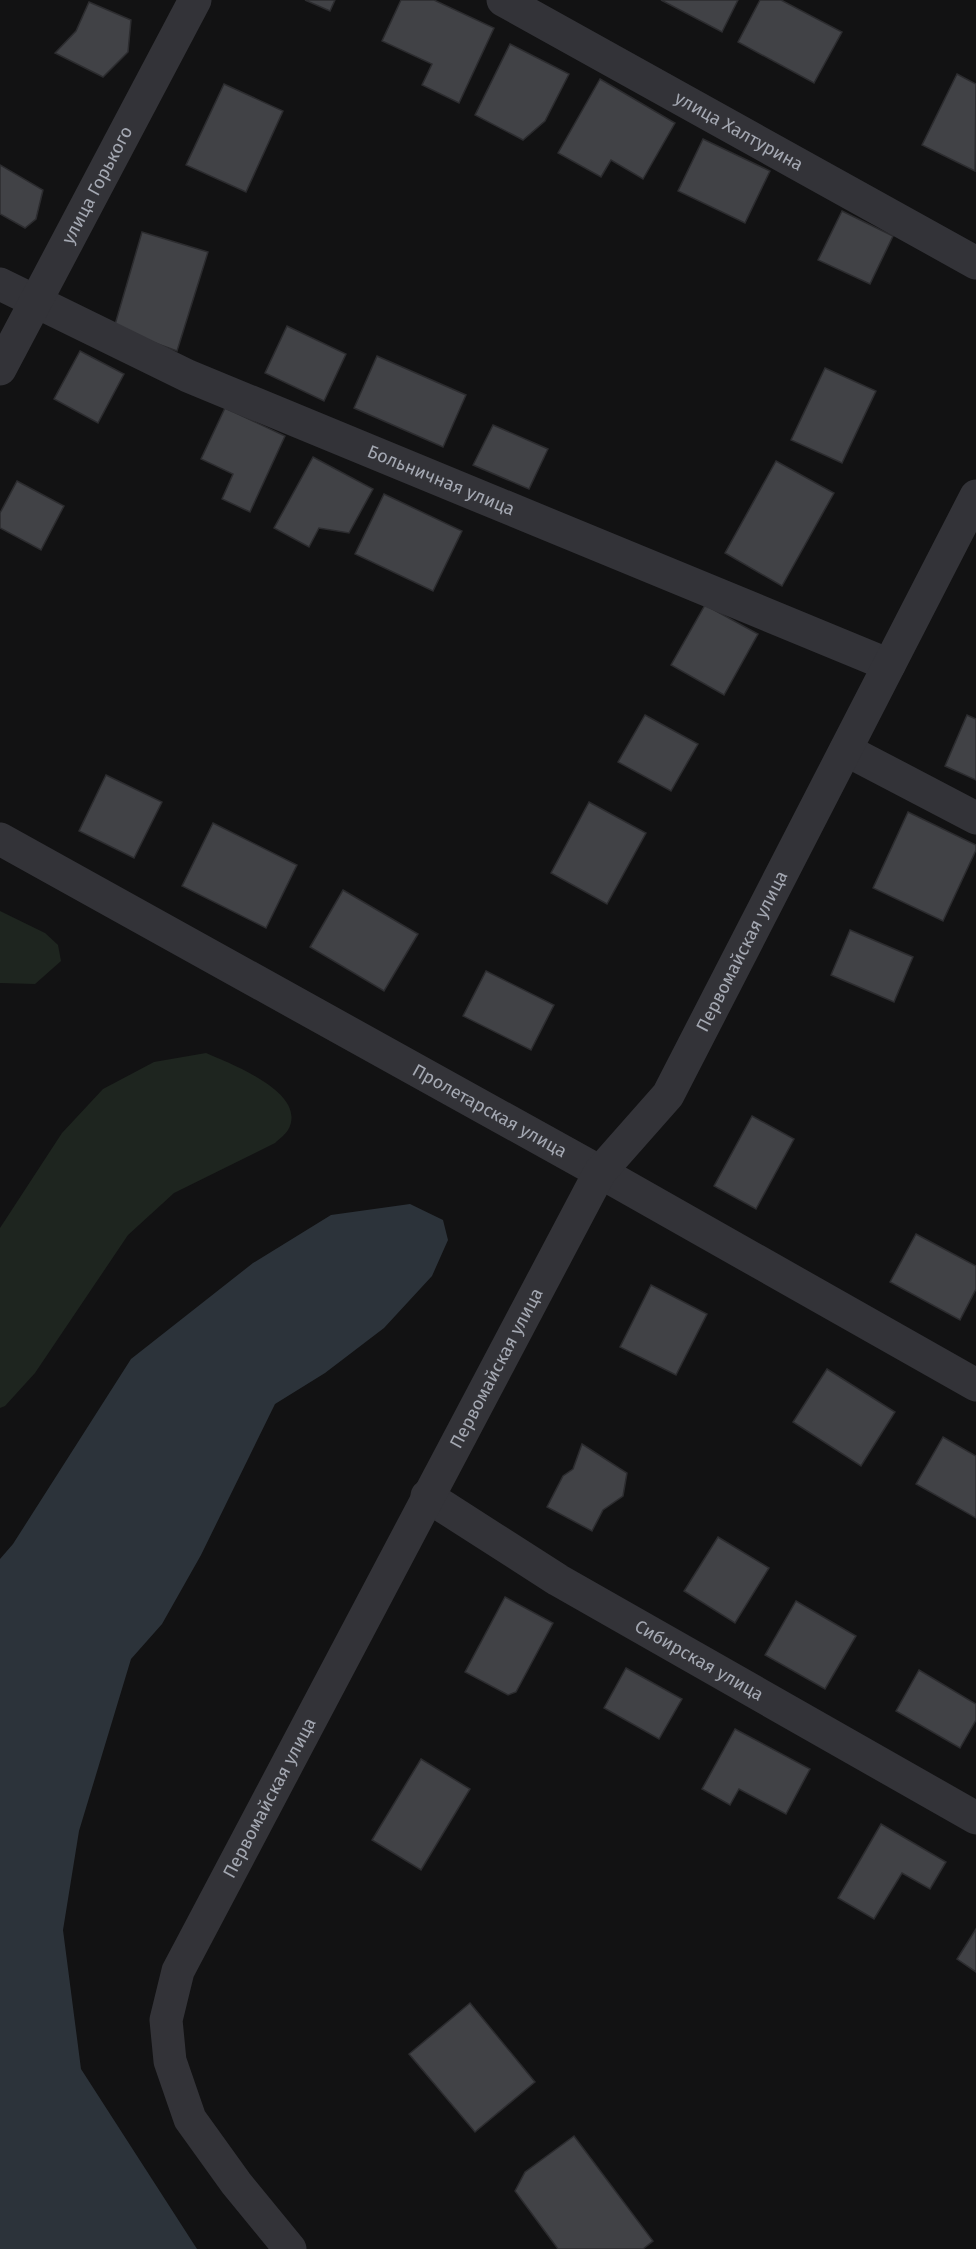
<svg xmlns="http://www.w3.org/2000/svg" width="976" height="2249" font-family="'Fira Sans',sans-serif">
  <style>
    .green { fill: #1e251f }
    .water { fill: #2c333a }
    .building { fill: #414246; stroke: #2c2c2f; stroke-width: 1.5 }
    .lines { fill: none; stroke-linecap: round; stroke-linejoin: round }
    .minor { stroke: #333338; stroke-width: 33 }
    .labels { text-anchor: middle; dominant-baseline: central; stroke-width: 4.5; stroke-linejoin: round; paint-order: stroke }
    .street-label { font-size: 18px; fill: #a4a8b2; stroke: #0d0d0e }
  </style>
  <rect width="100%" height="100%" fill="#121213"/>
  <g class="green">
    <path d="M0,911L45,933L58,945L61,961L35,984L0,983Z"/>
    <path d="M206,1053C231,1064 309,1093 288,1130C285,1135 279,1139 275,1143L174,1193L128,1235L35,1373L5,1406L0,1408V1228L62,1133L103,1089L154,1062Z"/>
  </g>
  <path class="water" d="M410,1204L443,1220L448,1240L432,1276L384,1328L325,1373L275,1404L201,1555L162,1624L131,1659L79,1831L63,1930L81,2069L197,2249H0V1559L13,1544L131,1359L253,1263L331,1215Z"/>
  <g class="building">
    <path d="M305,0H335L330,11Z"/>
    <path d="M401,0H434L494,28L459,103L422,85L432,64L382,41Z"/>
    <path d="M661,0H738L722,32Z"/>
    <path d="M760,0H781L842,32L814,83L738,42Z"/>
    <path d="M89,2L131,20L128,52L103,77L55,53L76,31Z"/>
    <path d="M510,44L569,74L545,121L523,140L475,115Z"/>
    <path d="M957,74L976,84L975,171L922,145Z"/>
    <path d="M600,79L675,123L643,179L611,160L601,177L558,153Z"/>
    <path d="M224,84L283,111L246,192L186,165Z"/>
    <path d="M703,139L770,171L745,223L678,191Z"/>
    <path d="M0,165L43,190L36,219L25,228L0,214Z"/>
    <path d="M842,211L893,236L870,284L818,260Z"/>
    <path d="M142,232L208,252L177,351L114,328Z"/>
    <path d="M287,326L346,354L324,401L265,373Z"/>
    <path d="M80,351L124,374L98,423L54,399Z"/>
    <path d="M377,356L466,395L443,447L354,408Z"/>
    <path d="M825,368L876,391L842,463L791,440Z"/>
    <path d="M225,408L285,436L250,512L222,499L233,474L201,459Z"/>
    <path d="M493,425L548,449L529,489L473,465Z"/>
    <path d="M313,457L373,489L349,533L319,528L309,547L274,528Z"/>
    <path d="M776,461L834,493L782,586L725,553Z"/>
    <path d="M17,481L64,506L41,550L0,528V513Z"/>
    <path d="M384,494L462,531L433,591L355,554Z"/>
    <path d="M705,605L758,634L724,695L671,665Z"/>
    <path d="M645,715L698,744L671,791L618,762Z"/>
    <path d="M967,715L976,719V780L945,766Z"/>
    <path d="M106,775L162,802L134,858L79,831Z"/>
    <path d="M589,802L646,833L607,904L551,873Z"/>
    <path d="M908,812L976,845V850L943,921L873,888Z"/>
    <path d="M213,823L297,865L266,928L182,886Z"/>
    <path d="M343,890L418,934L384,991L310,947Z"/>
    <path d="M850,930L913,957L894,1002L831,975Z"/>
    <path d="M486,971L554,1005L531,1050L463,1016Z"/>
    <path d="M752,1116L794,1139L756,1209L714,1186Z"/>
    <path d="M916,1234L976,1266V1289L960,1320L890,1282Z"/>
    <path d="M651,1285L707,1314L676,1375L620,1347Z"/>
    <path d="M827,1369L895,1412L861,1466L793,1422Z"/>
    <path d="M943,1437L976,1456V1518L916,1484Z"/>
    <path d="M582,1444L627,1473L623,1496L603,1510L592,1531L547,1507L563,1476L573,1469Z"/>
    <path d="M718,1537L769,1568L735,1623L684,1591Z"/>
    <path d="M505,1597L553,1623L516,1692L508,1695L465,1672Z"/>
    <path d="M796,1601L856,1636L825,1689L765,1655Z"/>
    <path d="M626,1668L682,1699L659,1739L604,1708Z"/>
    <path d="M919,1670L976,1704V1720L960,1748L896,1711Z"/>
    <path d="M735,1729L810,1769L786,1814L739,1789L730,1805L702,1789Z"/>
    <path d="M421,1759L470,1789L421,1870L372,1840Z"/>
    <path d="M881,1824L946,1862L930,1889L902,1873L874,1919L838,1898Z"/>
    <path d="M976,1929V1972L957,1959Z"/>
    <path d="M470,2003L535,2082L475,2132L409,2054Z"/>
    <path d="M574,2136L653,2241L643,2249H558L515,2191L525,2172Z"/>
  </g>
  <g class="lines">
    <g class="minor">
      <path id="s1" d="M503,0L976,263"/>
      <path id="s2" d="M0,284L188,376L889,665"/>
      <path id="s3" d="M0,369L195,0"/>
      <path d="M846,750L976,818"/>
      <path id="s4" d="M0,839L600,1172L976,1385"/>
      <path id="s5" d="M427,1496L558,1580L976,1818"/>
      <path id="s6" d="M290,2249L236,2183L190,2119L170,2061L166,2020L178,1971L600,1172L668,1095L976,496"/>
    </g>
  </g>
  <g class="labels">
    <g class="street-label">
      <text stroke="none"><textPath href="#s1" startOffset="270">улица Халтурина</textPath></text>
      <text stroke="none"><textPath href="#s3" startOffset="208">улица Горького</textPath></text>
      <text stroke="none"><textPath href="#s2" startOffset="483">Больничная улица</textPath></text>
      <text stroke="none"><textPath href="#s6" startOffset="1485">Первомайская улица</textPath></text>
      <text stroke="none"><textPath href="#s4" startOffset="560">Пролетарская улица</textPath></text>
      <text stroke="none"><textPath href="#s6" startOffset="999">Первомайская улица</textPath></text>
      <text stroke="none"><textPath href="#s5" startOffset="318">Сибирская улица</textPath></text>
      <text stroke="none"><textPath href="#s6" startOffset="513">Первомайская улица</textPath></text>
    </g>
  </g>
</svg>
